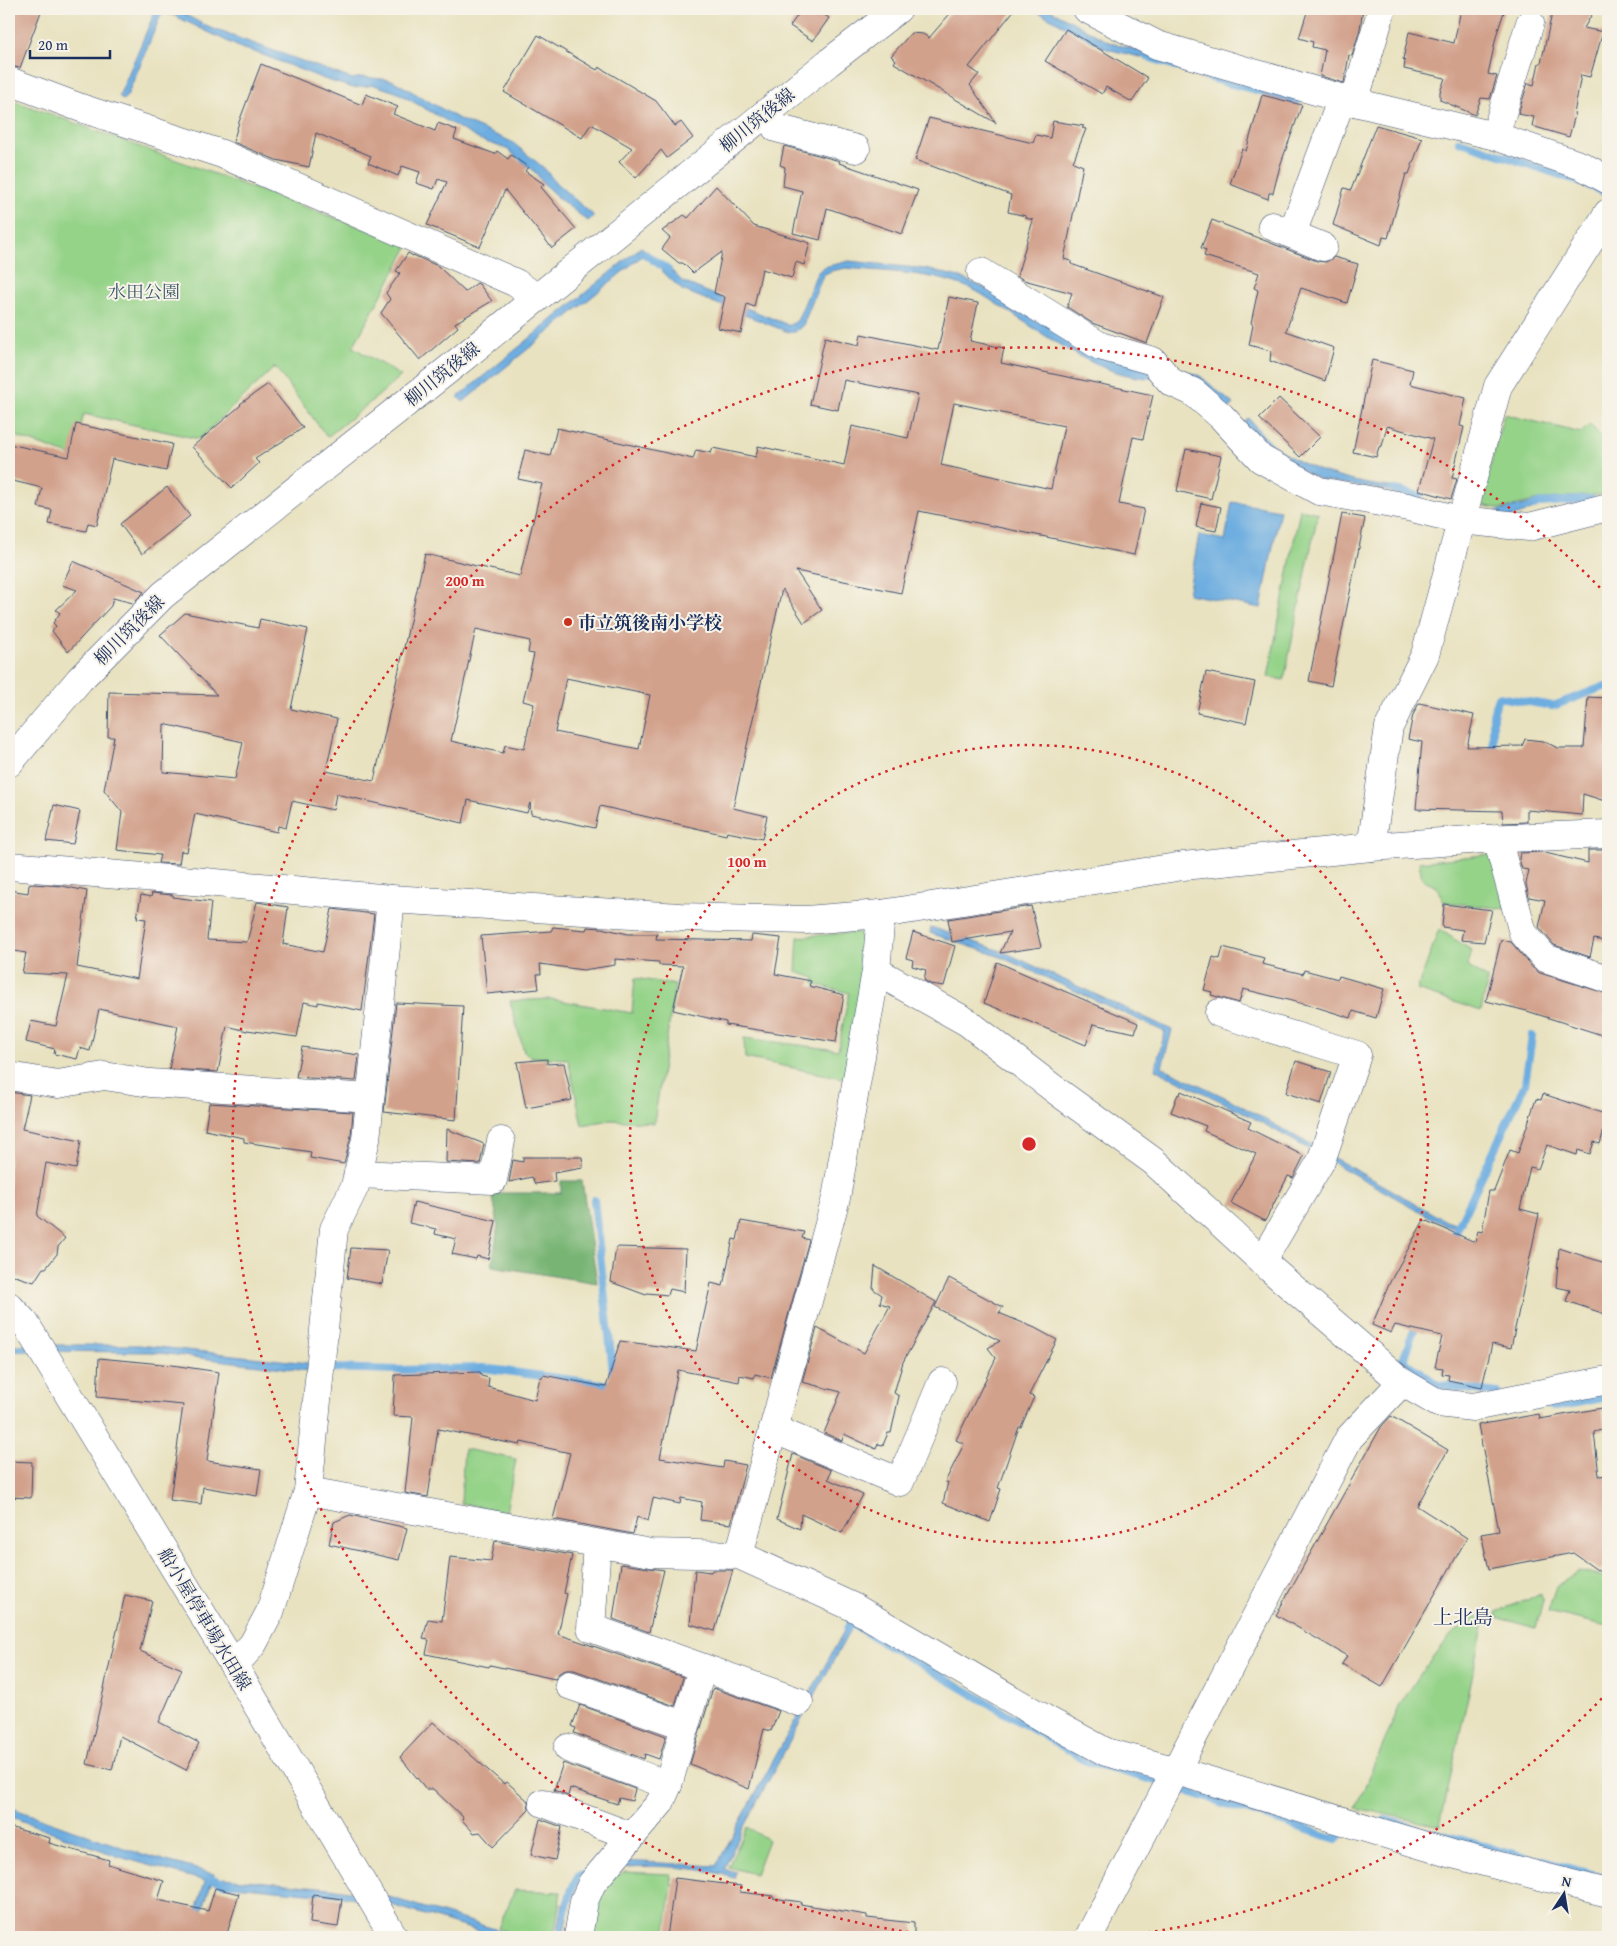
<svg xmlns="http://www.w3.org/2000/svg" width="1617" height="1946" font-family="'Gentium Book Plus','Noto Serif JP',serif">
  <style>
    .green { fill: #95d389; stroke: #588174 }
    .forest { fill: #78b575; stroke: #4a726a }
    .water { fill: #6dade0; stroke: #446e9f }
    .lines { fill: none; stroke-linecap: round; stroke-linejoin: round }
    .stream { stroke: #6dade0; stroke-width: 8 }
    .building { fill: #d2a18c; fill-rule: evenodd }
    .minor-casing { stroke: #3a4a6d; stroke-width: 29 }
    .major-casing { stroke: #3a4a6d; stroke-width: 29 }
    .minor { stroke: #fff; stroke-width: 28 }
    .major { stroke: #fff; stroke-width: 28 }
    .ring { fill: none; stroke: #d62828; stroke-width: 2.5; stroke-dasharray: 2.5 5 }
    .poi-dot { fill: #c8321e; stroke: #f7f3e8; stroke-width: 2 }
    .labels { text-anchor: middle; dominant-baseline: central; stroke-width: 4; stroke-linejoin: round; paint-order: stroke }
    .street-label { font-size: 18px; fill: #1b2f5e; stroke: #f7f3e8 }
    .park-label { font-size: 18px; fill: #3a5869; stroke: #f7f3e8 }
    .poi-label { font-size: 18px; font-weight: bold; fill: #1b2f5e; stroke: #f7f3e8; text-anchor: start }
    .quarter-label { font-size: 20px; fill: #1b2f5e; stroke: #f7f3e8 }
    .centre { fill: #d62828; stroke: #f7f3e8; stroke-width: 2.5 }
    .ring-label { font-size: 15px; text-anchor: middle; font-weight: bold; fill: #d62828; stroke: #f7f3e8; stroke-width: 4; stroke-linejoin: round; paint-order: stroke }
  </style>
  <rect width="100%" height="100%" fill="#f7f3e8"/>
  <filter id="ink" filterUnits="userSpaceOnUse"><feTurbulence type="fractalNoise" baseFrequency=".02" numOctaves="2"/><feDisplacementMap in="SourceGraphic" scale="10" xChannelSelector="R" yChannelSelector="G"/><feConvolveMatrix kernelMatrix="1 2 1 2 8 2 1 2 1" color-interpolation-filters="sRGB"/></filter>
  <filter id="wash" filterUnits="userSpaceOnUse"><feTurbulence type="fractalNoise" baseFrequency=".0096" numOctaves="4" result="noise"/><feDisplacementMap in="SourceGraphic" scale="20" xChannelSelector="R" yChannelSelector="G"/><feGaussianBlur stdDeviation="1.12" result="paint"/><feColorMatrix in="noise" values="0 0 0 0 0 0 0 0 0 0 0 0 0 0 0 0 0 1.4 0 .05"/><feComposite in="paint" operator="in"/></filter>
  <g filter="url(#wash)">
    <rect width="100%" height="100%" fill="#e8e2c0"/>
    <g class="green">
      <path d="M9,99L409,245L353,347L401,376L377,397L327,437L275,367L199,439L84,414L73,456L9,434Z"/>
      <path d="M1504,414L1581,433L1590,424L1608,446V494L1543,499L1501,509L1480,505Z"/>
      <path d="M1300,509L1318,513L1284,680L1268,677Z"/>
      <path d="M1492,854L1506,909L1444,902L1437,888L1422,878L1419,862Z"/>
      <path d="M1439,929L1471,950L1467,966L1488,979L1481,1011L1417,990Z"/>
      <path d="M859,932L868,945L846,1079L745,1058L744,1038L838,1050L849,993L814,984L815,978L796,972L798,937Z"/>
      <path d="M635,978L675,985L654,1123L611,1120L582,1125L568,1059L531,1057L524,1052L510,1001L551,999L632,1013Z"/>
      <path d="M464,1449L516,1459L506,1512L461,1503Z"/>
      <path d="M1579,1571L1608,1579V1626L1548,1612L1556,1587Z"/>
      <path d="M1540,1593L1543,1601L1536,1628L1495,1617L1497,1611L1527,1600Z"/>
      <path d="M1476,1616L1484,1622L1440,1826L1356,1808L1400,1705L1423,1670L1451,1635Z"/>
      <path d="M747,1827L768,1840L755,1874L728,1867Z"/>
      <path d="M624,1872L670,1874L672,1884L665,1937H588C594,1914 598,1881 624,1872Z"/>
      <path d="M515,1890L561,1892L554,1937H531L498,1928Z"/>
    </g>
    <path class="forest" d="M561,1181H582L597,1283L492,1266L498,1225L492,1193H561Z"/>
    <g class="water">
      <path d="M154,9H175L208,27L352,79L363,77L392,80L461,120L512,142L544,168L556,183L594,216L588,221C575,211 543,188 537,174L507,149L480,140L396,92L374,85L353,88L324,79L258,53L243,49L173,15L164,13L160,17L127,96L123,100L119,96L151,21Z"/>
      <path d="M1033,9H1049L1109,42L1158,56L1156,61L1107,49Z"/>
      <path d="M641,247L652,255L648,260L642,256L463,402L458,397Z"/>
      <path d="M849,261L926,269L959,277L1178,371L1180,369L1200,376L1233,404L1228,409L1154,378C1101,379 1046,335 1003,308C993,302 984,295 974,290C935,272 887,272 846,268L831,271L823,275L803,325L795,332H788L682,290L659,268L665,264L683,282L788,325L794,323L798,319L817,273L824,267Z"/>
      <path d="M1248,418C1257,428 1267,441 1278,449C1315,474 1358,485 1402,488L1403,493L1320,480L1268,452L1241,425Z"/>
      <path d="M1541,501L1542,506L1504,520L1495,512Z"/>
      <path d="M1232,502L1280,510L1261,608L1188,594L1199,535L1225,540Z"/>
      <path d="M931,927L1004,952L1172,1030L1162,1067L1231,1100L1446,1221L1459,1225L1457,1229L1446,1226L1241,1111L1155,1069L1165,1032L1001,957L930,933Z"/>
      <path d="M9,1345H139L308,1363V1371L151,1352L9,1351Z"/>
      <path d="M852,1616L856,1619L743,1828L724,1869L736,1872L734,1878C705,1867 657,1865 625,1867L624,1861L716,1866Z"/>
      <path d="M9,1807L138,1853L214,1874L194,1937H188L205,1881L120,1857L9,1816Z"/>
      <path d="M223,1878L329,1888L389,1897L521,1937H497L395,1906L349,1897L224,1885Z"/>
      <path d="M570,1902L563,1937H557L563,1903Z"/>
    </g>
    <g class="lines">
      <g class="stream">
        <path d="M1148,57L1224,82L1298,100"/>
        <path d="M1459,141L1584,183L1608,194"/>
        <path d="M643,253L668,270"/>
        <path d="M1394,490L1419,496"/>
        <path d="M1534,506L1540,503L1591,499"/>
        <path d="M1493,757V715L1498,697L1553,706L1603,687H1608"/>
        <path d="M1451,1242L1525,1084L1532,1036"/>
        <path d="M1417,1321L1403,1360L1438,1385L1497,1393"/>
        <path d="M326,1368L399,1370L483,1368L610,1385L614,1380L594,1200"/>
        <path d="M1540,1403L1554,1407L1608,1397"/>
        <path d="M847,1629L850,1623L1091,1763L1152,1780L1336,1839L1346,1828"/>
        <path d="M1385,1820L1608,1878"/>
        <path d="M210,1878L224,1883H234"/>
        <path d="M565,1912L572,1889L579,1875L590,1872"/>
      </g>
    </g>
    <g id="blocks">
      <g class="building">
        <path d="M9,9H42L20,68L9,66Z"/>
        <path d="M802,9H816L829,18L813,41L790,26Z"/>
        <path d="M954,9H1015L969,67L979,74L970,85L996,123L894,63L896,60L891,56L911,33L923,34L929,38Z"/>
        <path d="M1308,9H1363L1360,29L1352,56L1349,55L1344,83L1320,76L1325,50L1312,47L1313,42L1299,38Z"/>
        <path d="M1461,9H1505L1497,33L1488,74L1497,76L1490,99L1481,98L1475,115L1440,100V92L1445,78L1404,69L1405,61L1403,59L1409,32L1454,43Z"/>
        <path d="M1553,9H1595L1584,28L1603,32L1590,77L1581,75L1574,114L1575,115L1569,137L1532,126L1534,117L1518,114L1528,83L1534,85L1539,63H1541Z"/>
        <path d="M1066,29L1148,78L1132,102L1106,87L1102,94L1045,61Z"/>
        <path d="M538,35L597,70L599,67L656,101L675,126L681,122L693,138L667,158L661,150L636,178L619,162L632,148L591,124L582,138L504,92Z"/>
        <path d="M261,64L362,105L366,94L398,107L393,114L435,131L438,123L457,130L454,139L495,154L497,151L508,159L511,155L528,167L525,171L544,184L541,187L576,229L552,248L505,190L480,247L427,225L447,182L438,179L434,189L416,183L420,172L402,166L398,176L368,163L371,156L316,133L309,167L276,160L233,142L239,122Z"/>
        <path d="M1262,95L1302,105L1280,166L1273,193H1269L1268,199L1230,184L1242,149L1246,151Z"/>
        <path d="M929,118L1033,143L1036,135L1050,138L1053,121L1084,126L1082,128L1086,129L1073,162L1083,166L1064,259L1071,261V264L1164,297L1147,343L1092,323L1067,307L1072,293L1024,280L1017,276L1033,220L1026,218V216L1008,212L1011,195L915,160Z"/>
        <path d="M1376,125L1422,138L1409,174H1406L1388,238L1383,237L1381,245L1333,225L1344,188L1351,190Z"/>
        <path d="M784,146L840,161L839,163L918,190L902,234L827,208L820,240L793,233L802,191L783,186L785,167L780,165Z"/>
        <path d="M716,186L754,226L810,243L804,265L796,262L792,278L762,269L754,307L747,304L741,333L718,328L725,297L714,293L722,252L693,273L683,263H679L662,249L670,238L662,231L684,215L688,218Z"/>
        <path d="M1212,220L1317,261L1326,262L1334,257L1358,264L1347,303L1301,288L1286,331L1334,348L1325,381L1270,361L1271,351L1249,345L1253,325L1251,323L1258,290L1254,288L1259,273L1204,256L1206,250L1201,248Z"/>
        <path d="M408,253L413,256V255L438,266L465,292L477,283L479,284L492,301L455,323L458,327L420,360L381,313L390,299L386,293L400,273L396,271Z"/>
        <path d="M949,297L978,303L970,341L1004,348L1001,363L1153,395L1143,439L1133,437L1119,504L1144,509L1134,555L919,511L901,593L796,571L822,610L804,623L782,589L733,808L767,816L762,839L727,832L726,835L600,806L595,828L531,814L530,803L527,813L468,800L463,823L336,794L333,810L292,801L286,828L278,826L277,832L195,814L187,852L181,851L179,864L158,863L160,855L117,850L122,812L104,790L114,737H108L109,692L217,695L160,635L185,613L258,628L260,619L308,629L291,709L337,719L326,771L374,781L425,554L520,576L542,484L518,479L525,450L550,456L557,428L693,459L696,450L711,453L713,448L756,457L758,446L844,465L852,426L908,438L918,395L844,380L838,410L810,404L825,337L859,345L861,334L938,350ZM954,403L1064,426L1051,489L941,465ZM476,629L530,641L528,653L534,654L523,701L534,704L524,749L505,745L503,753L451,741ZM566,678L650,695L639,749L555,732ZM164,724L243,742L235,779L163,772Z"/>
        <path d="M1372,360L1413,370L1410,384L1466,398L1460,426L1464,427L1452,478L1457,479L1451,499L1419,490L1433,439L1387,426L1382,446L1379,447L1376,457L1353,452Z"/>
        <path d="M268,384L303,428L255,459L259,463L232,488L192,447L241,405L240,404Z"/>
        <path d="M1279,398L1320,437L1300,457L1259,418Z"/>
        <path d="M76,424L172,444L166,471L112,459L97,525L88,523L86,531L49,524L52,510L38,507L42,488L9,480V444L69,457Z"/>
        <path d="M1186,449L1221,456L1211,499L1177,491Z"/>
        <path d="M167,487L190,516L142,554L120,524Z"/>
        <path d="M1201,503L1221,507L1216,531L1196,527Z"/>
        <path d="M1342,514L1365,518L1331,686L1309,681Z"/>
        <path d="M73,561L144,592L133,603L113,598L111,606L68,652L52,631L56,626L53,623L60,613L56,610L77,590L62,585Z"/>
        <path d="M1206,672L1255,682L1246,723L1197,713Z"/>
        <path d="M1588,697L1608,698V802L1583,794L1582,815L1527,810V822L1503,823L1502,811L1416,809L1422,742L1408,739L1413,715L1419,703L1474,715L1467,747L1522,746L1525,739L1543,741L1558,748H1584Z"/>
        <path d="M54,805L80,811L73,844L46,841Z"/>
        <path d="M1588,850H1608V942L1594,939L1590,957L1554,945L1539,927L1545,900L1529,897L1526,884L1529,870L1522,869L1519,859L1520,853L1541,852L1588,863Z"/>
        <path d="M32,884L62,886L87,891L77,967L137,979L146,919L137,918L141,895L151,897L152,893L173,895V897L211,902L207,940L247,942L257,902L288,907L283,944L323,952L332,909L374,914L362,1011L318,1002V1005L304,1002L297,1037L247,1030V1031L227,1026L218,1072L169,1069L178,1026L99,1009L90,1051L80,1048L77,1059L54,1054L55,1049L26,1042L31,1021L56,1026L68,975L22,973L26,953L9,950V890L28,893L29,885Z"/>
        <path d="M1444,904L1492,910L1484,942L1461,940L1463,930L1442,927Z"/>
        <path d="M1031,906L1041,947L1000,953L1010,932L952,942L948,919Z"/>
        <path d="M553,927L586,930L587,927L601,928L628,934H657L656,939L751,941L752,935L781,938L775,974L811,981L809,986L844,995L836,1042L726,1025V1022L673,1010L683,966L659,965V962L615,959V965L583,970L540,964L541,974H537L539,989L487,994L481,936L551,931Z"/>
        <path d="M913,932L955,946L944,986L930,984L924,980L926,970L912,966L913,960L906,958Z"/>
        <path d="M1501,940L1511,942L1533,968L1540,973L1608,994V1037L1527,1011L1486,1001Z"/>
        <path d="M1223,947L1264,958L1262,964L1303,974L1304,970L1338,979L1339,976L1384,989L1376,1018L1353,1011L1351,1018L1316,1007L1243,989L1239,1003L1211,995L1212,992L1204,990L1213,957L1220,959Z"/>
        <path d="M997,962L1138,1023L1135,1033L1093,1024L1086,1045L984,1003Z"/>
        <path d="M396,1003L463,1006L456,1120L384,1112Z"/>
        <path d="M302,1047L359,1055L356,1081L296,1077Z"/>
        <path d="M547,1059V1064L564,1063L572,1100L526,1108L517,1062Z"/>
        <path d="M1296,1061L1331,1072L1321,1104L1286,1093Z"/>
        <path d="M1181,1091L1251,1122L1248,1128L1304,1156L1293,1178L1288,1176L1265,1221L1231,1203L1256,1154L1204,1131L1206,1126L1171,1112L1178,1094L1180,1095Z"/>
        <path d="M9,1092L30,1095L22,1129L81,1141L76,1169L46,1163L37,1216L65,1238L58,1247L57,1254L46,1268H43L34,1282L15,1276L9,1271Z"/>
        <path d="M1543,1094L1608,1115L1600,1144L1594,1142L1590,1154L1578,1150L1577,1155L1547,1145L1538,1169L1530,1167L1520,1209L1539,1214L1511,1348L1492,1344L1482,1387L1448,1380L1449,1375L1442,1374L1443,1368L1435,1367L1442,1336L1395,1325L1391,1333L1372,1325L1390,1282L1424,1220L1475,1242L1478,1231L1482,1232L1489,1191H1494L1510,1150L1518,1153L1536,1099L1541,1100Z"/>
        <path d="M209,1103L353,1112L351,1136L344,1164L310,1158L311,1152L244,1142V1138L205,1130Z"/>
        <path d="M447,1129L484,1144L480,1164L446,1162Z"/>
        <path d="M523,1157H582L583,1168L554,1173L555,1181L535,1184L532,1177L509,1182L513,1160L523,1162Z"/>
        <path d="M414,1202L496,1221L488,1259L477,1256L476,1259L452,1254L456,1239L435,1234L436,1229L409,1223Z"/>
        <path d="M741,1221L804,1232L802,1238L809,1240L771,1378L755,1374L754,1378L740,1375L739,1382L678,1370L660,1458L723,1468L724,1461L746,1465L731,1524L700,1520L702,1502L681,1498L680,1504L653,1498L648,1521L637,1517L633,1534L553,1519L570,1453L521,1442L520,1445L438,1429L428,1497L405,1493L413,1417L393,1416L395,1375L480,1372L481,1376L489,1378L488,1387L535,1400L540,1377L542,1378L543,1375L606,1387L620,1341L696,1351L711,1283L723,1286L733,1239L737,1240Z"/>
        <path d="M616,1247L686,1249L684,1292L670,1289L668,1295L647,1293L646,1295L611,1282Z"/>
        <path d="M351,1248L388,1250L382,1284L347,1278Z"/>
        <path d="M1559,1248L1608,1264V1315L1566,1301L1570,1290L1556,1287Z"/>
        <path d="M875,1266L936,1302L903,1362L894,1393L899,1396L891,1433H888L883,1445L878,1444L876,1449L844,1434L842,1441L824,1433L841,1392L802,1382L817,1328L864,1353L890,1306L880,1303L882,1295L873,1289Z"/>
        <path d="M949,1278L1003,1307L999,1313L1035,1328L1057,1340L1029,1395L1034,1397L1021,1427H1019L998,1488L1001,1489L990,1522L943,1503L948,1482H945L964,1444L956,1440L996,1358L988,1348L1000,1341L935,1307Z"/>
        <path d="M99,1358L172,1365L219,1372L207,1461L261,1469L257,1496L203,1487L201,1504L170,1500L183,1405L97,1397Z"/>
        <path d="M1602,1408L1605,1429L1594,1432L1599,1476L1608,1475V1558L1600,1572L1573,1553L1489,1569L1481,1534L1499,1531L1478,1425L1539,1414L1540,1419Z"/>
        <path d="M1391,1416L1448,1450L1417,1506L1467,1538L1382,1687L1342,1664L1347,1656L1276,1615L1381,1427Z"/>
        <path d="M793,1454L831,1470L828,1479L863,1495L842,1533L801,1514L800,1529L777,1519Z"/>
        <path d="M9,1461L32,1462L31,1498L9,1497Z"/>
        <path d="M350,1515L407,1528L399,1560L329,1544L334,1522Z"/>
        <path d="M495,1541L572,1555L564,1593L567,1594L558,1634L683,1677L675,1706L574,1670H566L559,1673L555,1679L490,1665L489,1667L426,1654L429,1640L423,1639L428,1619L442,1621L450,1557L491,1561Z"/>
        <path d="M621,1564L664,1570L649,1632L613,1619Z"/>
        <path d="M695,1570L711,1572L712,1570H733L715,1631L690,1624Z"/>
        <path d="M125,1595L152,1601L140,1651L182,1669L159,1722L199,1743L186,1770L120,1736L112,1770L87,1764Z"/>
        <path d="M713,1688L779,1711L771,1731L764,1729L749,1789L690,1764Z"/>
        <path d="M580,1705L666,1736L659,1759L645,1754L644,1759L574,1733L576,1728L572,1726Z"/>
        <path d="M433,1722L504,1784L507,1782L528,1801L529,1810L493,1847L480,1832L474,1833L462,1820L463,1817L433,1789H426L400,1757Z"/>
        <path d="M563,1763L635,1789L632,1801L619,1798L617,1804L570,1788L568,1796L554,1790Z"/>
        <path d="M540,1819L562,1827L555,1860L531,1855Z"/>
        <path d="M9,1827L50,1838L49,1843L109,1860L108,1864L164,1881L158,1900L208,1911L215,1888L239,1894L226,1937H9Z"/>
        <path d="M675,1878L741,1886L740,1892L773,1896V1898L801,1902L800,1904L867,1915V1918L914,1923V1937H667Z"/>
        <path d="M313,1895L342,1899L338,1927L310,1923Z"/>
      </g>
    </g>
  </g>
  <g filter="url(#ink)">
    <use href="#blocks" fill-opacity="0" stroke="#3a4a6d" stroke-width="1"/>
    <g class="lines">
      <defs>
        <g id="minor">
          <path d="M1087,9L1157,45L1354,102L1495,136L1582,166L1608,180"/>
          <path d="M9,81L81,108L222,154L516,283L537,298"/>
          <path d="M1354,102L1382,9"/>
          <path d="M776,128L856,149"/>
          <path d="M1495,136L1530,23"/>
          <path d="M1272,226L1323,247"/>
          <path d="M1292,234L1342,98"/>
          <path d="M981,272L1100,346L1153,361L1171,382L1193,392L1221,416L1261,459L1319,491L1408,507L1460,520L1529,527L1608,507"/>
          <path d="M1497,838L1523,933L1545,958L1608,979"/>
          <path d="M1371,847L1389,727L1425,655L1498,386L1608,213"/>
          <path d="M9,866L205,882L391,899L680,917L806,920L881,914L1183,866L1371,847L1484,839L1608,834"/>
          <path d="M876,971L967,1022L1058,1092L1153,1161L1273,1271L1402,1382L1438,1403L1473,1407L1608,1380"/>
          <path d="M1219,1013L1357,1055L1321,1161L1262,1261"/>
          <path d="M9,1076L58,1084L104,1076L150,1083L370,1098"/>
          <path d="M358,1174L493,1180L501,1141"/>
          <path d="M773,1429L900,1482L942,1382"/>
          <path d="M308,1491L651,1553L739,1555L855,1608L1047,1720L1106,1752L1177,1771L1452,1854L1608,1893"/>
          <path d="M597,1544L591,1628L799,1702"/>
          <path d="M739,1555L836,1198L876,971L881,914"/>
          <path d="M234,1666L253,1644L270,1612L308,1491L334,1229L355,1186L366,1139L391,899"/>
          <path d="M569,1685L686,1726"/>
          <path d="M568,1748L668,1785"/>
          <path d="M543,1803L631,1836"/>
          <path d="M578,1937L584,1901L592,1883L660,1803L668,1785L702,1668"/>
          <path d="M1089,1937L1349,1438L1402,1382"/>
        </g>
        <g id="major">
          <path d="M9,763L80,679L163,595L454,365L828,63L898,9"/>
          <path d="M9,1306L25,1323L234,1666L394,1937"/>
        </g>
      </defs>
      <use href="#minor" class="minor-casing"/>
      <use href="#major" class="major-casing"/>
      <use href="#minor" class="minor"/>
      <use href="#major" class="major"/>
    </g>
  </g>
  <g class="ring">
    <circle cx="1029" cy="1144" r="399"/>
    <path d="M1607 1693A797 797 0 0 1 1112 1937M946 1937A797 797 0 1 1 1607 595"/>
  </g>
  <circle class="poi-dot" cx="568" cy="622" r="5"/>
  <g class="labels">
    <g class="street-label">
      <text transform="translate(757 120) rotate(-39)">柳川筑後線</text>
      <text transform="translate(442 374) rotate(-39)">柳川筑後線</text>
      <text transform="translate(129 630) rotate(-45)">柳川筑後線</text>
      <text transform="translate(205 1619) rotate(59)">船小屋停車場水田線</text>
    </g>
    <g class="park-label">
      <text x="144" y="291">水田公園</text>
    </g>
    <g class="poi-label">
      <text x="578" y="622">市立筑後南小学校</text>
    </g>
    <g class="quarter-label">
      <text x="1463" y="1616">上北島</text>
    </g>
  </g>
  <circle cx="1029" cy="1144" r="8" class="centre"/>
  <g class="ring-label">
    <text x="465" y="586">200 m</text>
    <text x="747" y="867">100 m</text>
  </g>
  <rect width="1617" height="1946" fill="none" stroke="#f7f3e8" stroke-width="30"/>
  <g transform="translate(1564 1894) rotate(12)" stroke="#f7f3e8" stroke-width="4" paint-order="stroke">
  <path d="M0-4L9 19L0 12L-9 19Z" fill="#1b2f5e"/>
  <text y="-8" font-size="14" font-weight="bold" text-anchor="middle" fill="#1b2f5e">N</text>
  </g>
  <path d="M30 50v8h80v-8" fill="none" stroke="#1b2f5e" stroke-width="2.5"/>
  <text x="38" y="50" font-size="15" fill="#1b2f5e" stroke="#f7f3e8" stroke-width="4" paint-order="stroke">20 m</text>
</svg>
